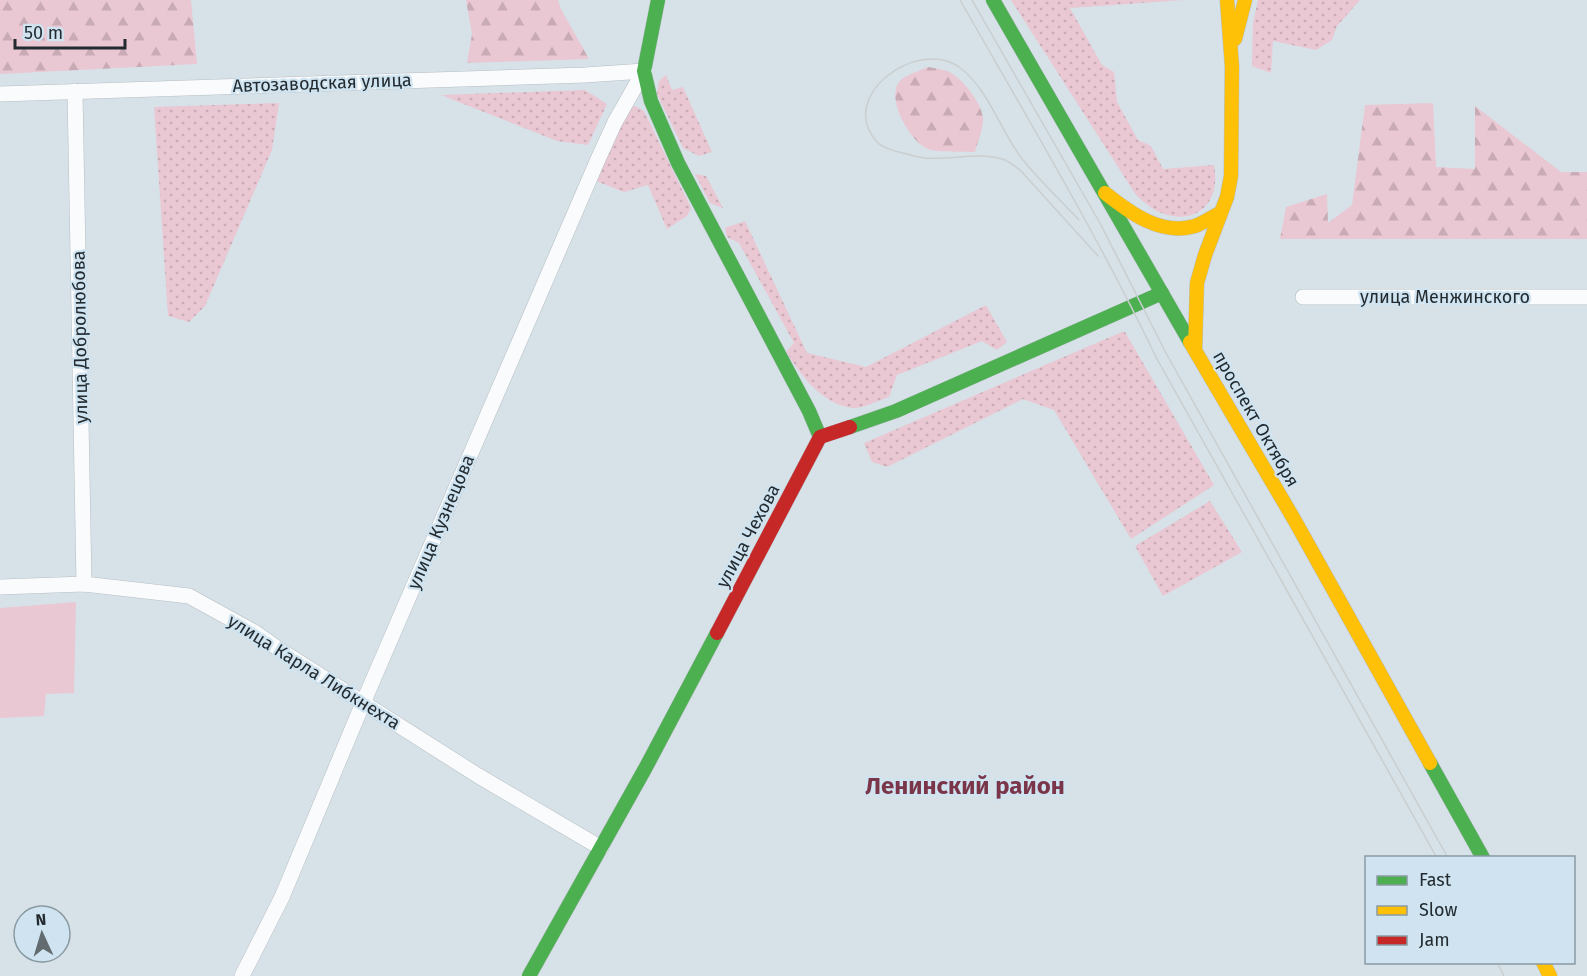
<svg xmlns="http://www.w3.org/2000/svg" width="1587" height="976" font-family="'Fira Sans',sans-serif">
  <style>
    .grass { fill: url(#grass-dots) }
    .forest { fill: url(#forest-firs) }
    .garden { fill: #e9c7d3 }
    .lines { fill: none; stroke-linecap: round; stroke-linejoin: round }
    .street-casing { stroke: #b6bec3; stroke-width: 16 }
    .fast-casing { stroke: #b6bec3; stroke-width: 15 }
    .slow-casing { stroke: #b6bec3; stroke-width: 15 }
    .jam-casing { stroke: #b6bec3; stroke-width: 15 }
    .street { stroke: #f9fbfc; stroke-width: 15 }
    .fast { stroke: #4caf50; stroke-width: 14 }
    .slow { stroke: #ffc107; stroke-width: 14 }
    .jam { stroke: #c62828; stroke-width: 14 }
    .tram { stroke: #cacecf; stroke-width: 1.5 }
    .labels { text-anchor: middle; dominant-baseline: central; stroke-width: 4.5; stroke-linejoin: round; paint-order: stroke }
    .street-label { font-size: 18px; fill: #232b30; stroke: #cfe4f0 }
    .district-label { font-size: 24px; font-weight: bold; fill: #7b3549; stroke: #cfe4f0 }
  </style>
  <defs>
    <pattern id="grass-dots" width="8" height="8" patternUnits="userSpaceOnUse" patternTransform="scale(1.5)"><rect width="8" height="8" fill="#e9c7d3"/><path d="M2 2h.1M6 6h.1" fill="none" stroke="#c8abb5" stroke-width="1.8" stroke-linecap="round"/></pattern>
    <pattern id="forest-firs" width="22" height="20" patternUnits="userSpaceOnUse" patternTransform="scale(1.5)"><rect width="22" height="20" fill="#e9c7d3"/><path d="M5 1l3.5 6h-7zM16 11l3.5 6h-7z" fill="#c8abb5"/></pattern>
  </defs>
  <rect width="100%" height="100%" fill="#d7e2e8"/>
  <g class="grass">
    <path d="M1011,0H1184L1070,8L1102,65L1114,72L1117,102L1138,140L1151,146L1163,169L1214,165C1222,206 1192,229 1155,210C1148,206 1142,200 1136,195Z"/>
    <path d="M1258,0H1360L1337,26L1332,40L1316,50L1273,41L1271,73L1252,66L1253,23Z"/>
    <path d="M666,75L672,90L683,87L712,152L699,156L683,148L657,94L659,81Z"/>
    <path d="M585,90L607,104L588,145L557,141L441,95Z"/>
    <path d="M279,103L272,150L205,306L189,322L168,316L154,107Z"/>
    <path d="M635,106L644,111L691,208L687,216L667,229L648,185L624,192L596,181L629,109Z"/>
    <path d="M695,174L706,176L723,208L710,203Z"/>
    <path d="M745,221L807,353L866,367L986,305L1007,342L997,350L982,341L897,375L889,397C879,400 863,409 853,408C821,404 802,376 786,352L794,343L739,243L727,237L725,228Z"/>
    <path d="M1122,332H1125L1214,485L1131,539L1054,410L1023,399L887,467L872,462L864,443Z"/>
    <path d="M1210,501L1242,552L1163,596L1135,546Z"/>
  </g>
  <g class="forest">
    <path d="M0,0H191L197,64L0,74Z"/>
    <path d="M466,0H558L561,9L589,59L467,63L472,34Z"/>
    <path d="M928,67C934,68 941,69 947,71C961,76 983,104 983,119C983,130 978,141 975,152C963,151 938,153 928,149C910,142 886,99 899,82C904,75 920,71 928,67Z"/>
    <path d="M1433,103L1436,167L1475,169V106L1561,172H1587V239H1280L1286,207L1327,194L1328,223L1352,205L1365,105Z"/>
  </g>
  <path class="garden" d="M76,602L74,693L46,694L44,716L0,718V608Z"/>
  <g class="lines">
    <defs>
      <g id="street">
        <path d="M75,91L84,584"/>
        <path d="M0,94L585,75L644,71"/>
        <path d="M1303,297H1587"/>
        <path d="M0,587L84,584L189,596L256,633L280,650L477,775L601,848"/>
        <path d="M242,976L282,897L363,703L599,157L615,122L644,71"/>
      </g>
      <g id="fast">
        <path d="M658,0L644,71L651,101L678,163L809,411L820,437"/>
        <path d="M993,0L1190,342"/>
        <path d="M850,427L896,411L1162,293"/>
        <path d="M1430,763L1483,858"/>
        <path d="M529,976L646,767L717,633"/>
      </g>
      <g id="slow">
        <path d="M1235,39L1245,0"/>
        <path d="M1105,193C1130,213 1161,236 1195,226C1204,223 1212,217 1220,213"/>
        <path d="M1190,342L1295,521L1430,763"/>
        <path d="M1195,350L1197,283L1205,255L1227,197L1231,176L1232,67L1227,0"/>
        <path d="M1543,962L1550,976"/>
      </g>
      <path id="jam" d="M717,633L820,437L850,427"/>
    </defs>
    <use href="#street" class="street-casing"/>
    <use href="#fast" class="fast-casing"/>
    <use href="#slow" class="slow-casing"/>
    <use href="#jam" class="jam-casing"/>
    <use href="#street" class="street"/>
    <use href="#fast" class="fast"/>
    <use href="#slow" class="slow"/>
    <use href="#jam" class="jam"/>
    <g class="tram">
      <path d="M960,0C1028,119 1098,236 1157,359L1437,858"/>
      <path d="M972,0L1101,225L1166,353L1448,858"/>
      <path d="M1079,220C1060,200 1040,181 1023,160C1000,131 989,89 959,67C918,37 834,97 878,143C884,149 895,151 903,153C910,155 917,157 925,158C950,160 978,152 1002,159C1009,161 1015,166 1021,171L1098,256"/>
      <path d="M1497,962L1504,976"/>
    </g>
  </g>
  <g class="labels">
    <g class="street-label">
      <text transform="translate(322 83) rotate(-2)">Автозаводская улица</text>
      <text x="1445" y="297">улица Менжинского</text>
      <text transform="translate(80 337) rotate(-91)">улица Добролюбова</text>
      <text transform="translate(1256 419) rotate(60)">проспект Октября</text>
      <text transform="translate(441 522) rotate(-67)">улица Кузнецова</text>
      <text transform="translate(748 536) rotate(-62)">улица Чехова</text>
      <text transform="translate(314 672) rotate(32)">улица Карла Либкнехта</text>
    </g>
    <g class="district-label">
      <text x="965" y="786">Ленинский район</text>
    </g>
  </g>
  <rect x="1365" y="856" width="210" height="108" fill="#cfe4f0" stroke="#8a9aa3" stroke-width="1.5"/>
  <rect x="1377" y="876" width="30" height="9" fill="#4caf50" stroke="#8a9aa3" stroke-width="1.5"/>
  <text x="1419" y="886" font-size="18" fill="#232b30">Fast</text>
  <rect x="1377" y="906" width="30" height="9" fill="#ffc107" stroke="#8a9aa3" stroke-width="1.5"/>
  <text x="1419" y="916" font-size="18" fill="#232b30">Slow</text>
  <rect x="1377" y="936" width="30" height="9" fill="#c62828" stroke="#8a9aa3" stroke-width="1.5"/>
  <text x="1419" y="946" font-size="18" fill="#232b30">Jam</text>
  <g transform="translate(42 934) rotate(356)"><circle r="28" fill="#cfe4f0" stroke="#8a9aa3" stroke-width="1.5"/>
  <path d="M0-4.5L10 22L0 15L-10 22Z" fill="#626b70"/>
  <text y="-9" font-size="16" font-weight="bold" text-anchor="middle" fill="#232b30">N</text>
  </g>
  <path d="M15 39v9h110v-9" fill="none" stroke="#232b30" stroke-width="3"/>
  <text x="24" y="39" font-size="18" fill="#232b30" stroke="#cfe4f0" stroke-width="4.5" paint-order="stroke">50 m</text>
</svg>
